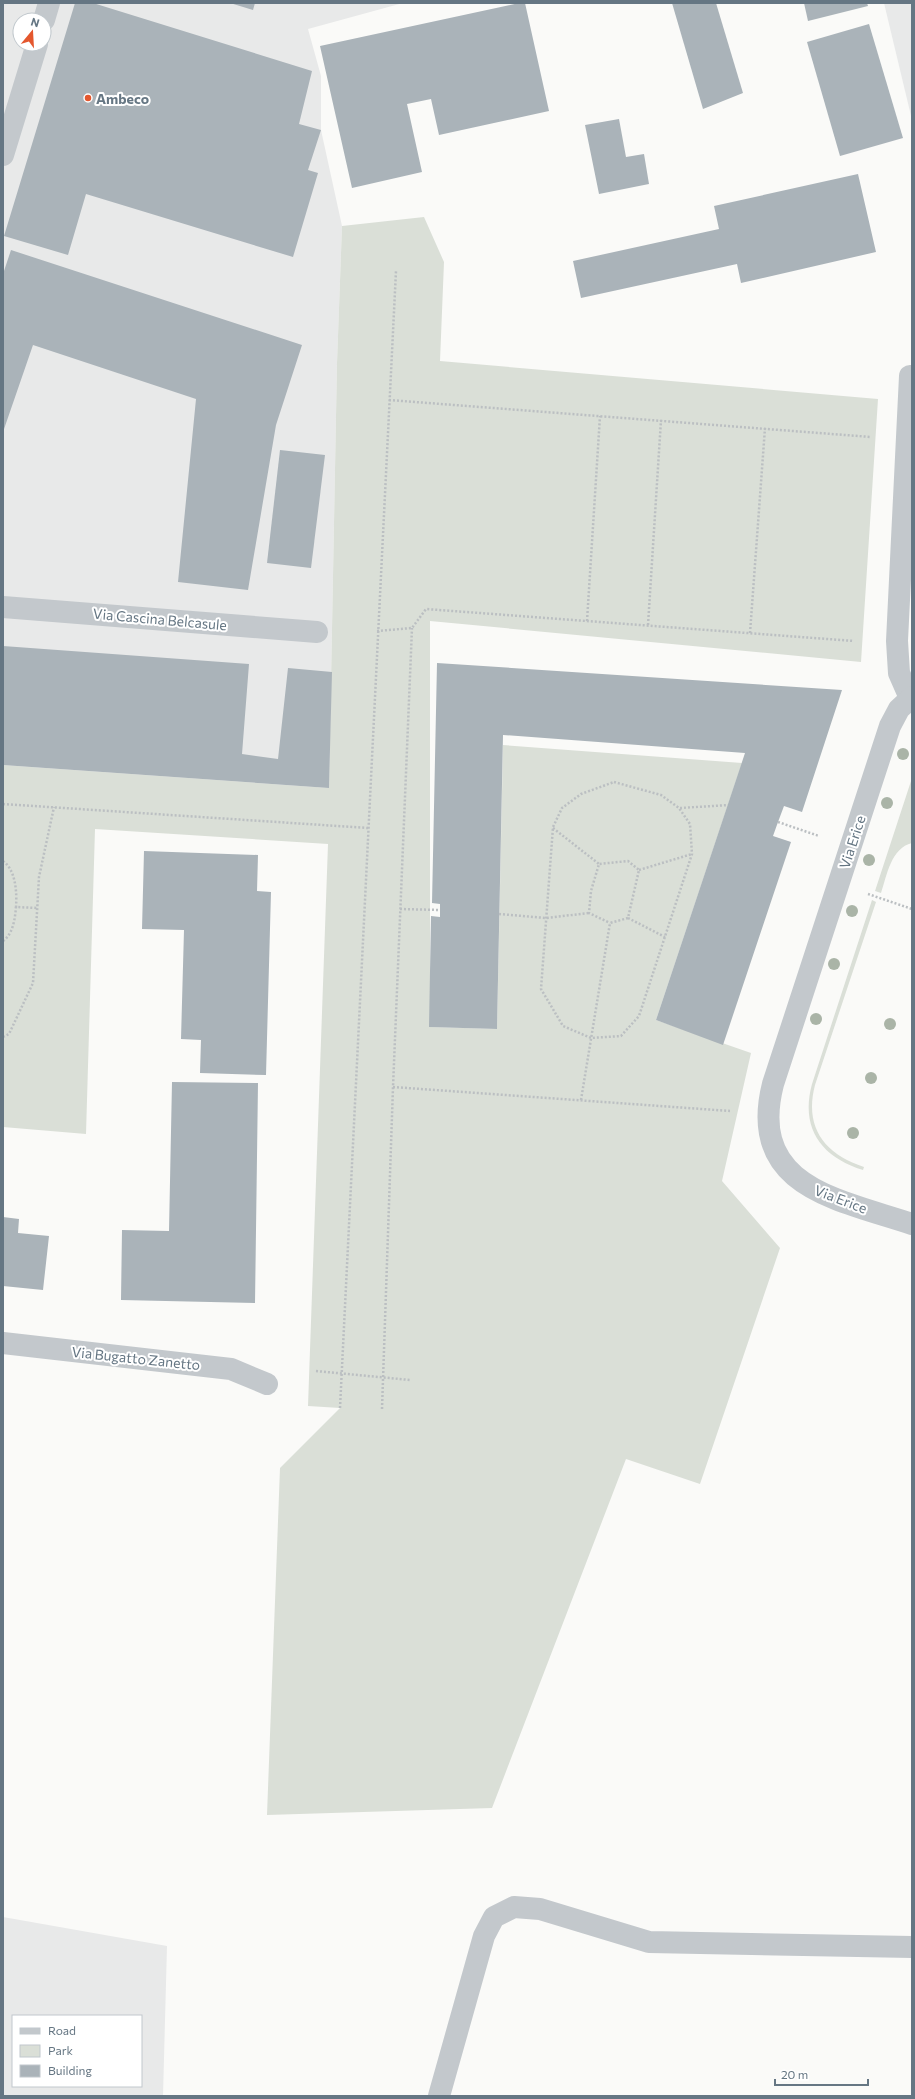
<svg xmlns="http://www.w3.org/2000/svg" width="915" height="2099" font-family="Commissioner,sans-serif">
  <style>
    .built { fill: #e8e9e9; fill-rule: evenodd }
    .green { fill: #dadfd7 }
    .building { fill: #aab3b9 }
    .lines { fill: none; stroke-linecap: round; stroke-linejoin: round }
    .path { stroke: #bbbfc2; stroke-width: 2.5; stroke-dasharray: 2 2; stroke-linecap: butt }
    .minor { stroke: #c3c8cc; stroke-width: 22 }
    .tree { fill: #aab4a7 }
    .poi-dot { fill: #e4572e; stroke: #fff; stroke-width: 1.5 }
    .labels { text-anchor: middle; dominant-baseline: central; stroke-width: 4; stroke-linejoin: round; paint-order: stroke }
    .poi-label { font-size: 14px; font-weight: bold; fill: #657683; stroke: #fff; text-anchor: start }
    .street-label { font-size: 14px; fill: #657683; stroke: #fff }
  </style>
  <rect width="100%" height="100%" fill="#fafaf8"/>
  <g class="built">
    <path d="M3,3H403L308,29L321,76V130L342,226L337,363L329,788L3,765ZM20,20H44V44H20Z"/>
    <path d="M884,3H912V120Z"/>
    <path d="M3,1917L167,1946L163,2096H3ZM13,2016H141V2086H13Z"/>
  </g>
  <g class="green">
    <path d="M424,217L444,262L440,361L878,399L861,662L430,621V1027L497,1029L503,745L742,763L656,1020L751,1053L722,1181L780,1248L700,1484L626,1459L492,1808L267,1815L280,1468L340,1408L308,1406L328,844L95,829L86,1134L3,1127V765L329,788L337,363L342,226Z"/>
    <path d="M912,778V843C891,848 887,875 881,893L875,891Z"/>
    <path d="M872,900L876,902L815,1085C804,1127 824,1154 864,1167L863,1170C821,1157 800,1128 812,1084Z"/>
  </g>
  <g class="building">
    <path d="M75,3H93L312,71L299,124L321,130L308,170L318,173L293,257L86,194L68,255L4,236Z"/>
    <path d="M230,3H255L253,10Z"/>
    <path d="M519,3H525L549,111L439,135L431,99L407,104L422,172L352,188L320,46Z"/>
    <path d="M672,3H716L743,93L703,109Z"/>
    <path d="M804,3H867L868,6L808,21Z"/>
    <path d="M869,24L903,138L840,156L807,42Z"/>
    <path d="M619,119L626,157L644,154L649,184L599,194L585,125Z"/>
    <path d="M858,174L876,252L741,283L737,264L581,298L573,261L719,229L714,206Z"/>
    <path d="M11,250L302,345L276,425L248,590L178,582L196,399L33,345L3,432V274Z"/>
    <path d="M280,450L325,455L311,568L267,563Z"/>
    <path d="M3,646L249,664L242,754L278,759L288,668L332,672L329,788L3,765Z"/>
    <path d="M437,663L842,690L802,812L784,806L778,822L773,836L791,842L723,1045L656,1020L745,753L503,735L497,1029L429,1027L431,916L440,917V904L432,903Z"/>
    <path d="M144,851L258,855L257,891L271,892L266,1075L200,1073L201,1040L181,1039L184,930L142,929Z"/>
    <path d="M172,1082L258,1083L255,1303L121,1300L122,1230L169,1231Z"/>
    <path d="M3,1217L19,1219L18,1233L49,1236L43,1290L3,1286Z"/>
  </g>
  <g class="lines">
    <g class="path">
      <path d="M389,400L871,437"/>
      <path d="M587,621L600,416"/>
      <path d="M648,625L661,420"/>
      <path d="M377,631L412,628L426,609L854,641"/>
      <path d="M750,633L765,428"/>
      <path d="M614,782L661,795L679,808L690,824L692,854L639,1016L621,1036L591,1038L563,1026L541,989L553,827L562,808L581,794Z"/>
      <path d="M3,804L368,828"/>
      <path d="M680,808L728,805"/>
      <path d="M778,822L819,836"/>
      <path d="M553,828L599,864"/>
      <path d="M3,861C16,870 17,893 16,907L37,908"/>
      <path d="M639,870L692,854"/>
      <path d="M868,894L912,909"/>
      <path d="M400,909L440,910"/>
      <path d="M499,914L546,918L589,913"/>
      <path d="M628,918L665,937"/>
      <path d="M3,941C13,934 15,919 16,907"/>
      <path d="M3,1037L9,1034L33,983L39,877L54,807"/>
      <path d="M393,1087L730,1111"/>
      <path d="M581,1100L610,923L628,918L639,870L628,861L599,864L591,891L589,913L610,923"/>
      <path d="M316,1371L410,1380"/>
      <path d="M340,1408L396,271"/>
      <path d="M382,1409L393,1087L412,628"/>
    </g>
    <g class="minor">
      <path d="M44,20L49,3"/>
      <path d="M3,155L37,44"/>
      <path d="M910,376L897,641L899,673L910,698"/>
      <path d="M3,607L317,632"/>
      <path d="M912,697L899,709L890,726L773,1084C747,1187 837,1199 912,1224"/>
      <path d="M3,1343L231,1369L267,1384"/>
      <path d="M439,2096L484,1936L494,1917L514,1907L540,1909L649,1942L912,1947"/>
    </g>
  </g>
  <g class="tree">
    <circle cx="903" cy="754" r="6"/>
    <circle cx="887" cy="803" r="6"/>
    <circle cx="869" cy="860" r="6"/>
    <circle cx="852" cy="911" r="6"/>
    <circle cx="834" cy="964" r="6"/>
    <circle cx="816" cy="1019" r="6"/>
    <circle cx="890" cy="1024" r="6"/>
    <circle cx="871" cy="1078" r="6"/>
    <circle cx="853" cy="1133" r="6"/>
  </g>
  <circle class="poi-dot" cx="88" cy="98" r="4"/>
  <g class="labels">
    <g class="poi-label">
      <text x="96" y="98">Ambeco</text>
    </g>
    <g class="street-label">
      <text transform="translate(160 619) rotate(5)">Via Cascina Belcasule</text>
      <text transform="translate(852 842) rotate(-72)">Via Erice</text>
      <text transform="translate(841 1199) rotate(21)">Via Erice</text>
      <text transform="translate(136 1358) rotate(6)">Via Bugatto Zanetto</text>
    </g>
  </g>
  <rect width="915" height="2099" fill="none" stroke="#657683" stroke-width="8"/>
  <rect x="12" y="2015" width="130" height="72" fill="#ffffff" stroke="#c1c8cd"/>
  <rect x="20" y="2028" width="20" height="6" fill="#c3c8cc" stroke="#c1c8cd"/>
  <text x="48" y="2035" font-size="12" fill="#657683">Road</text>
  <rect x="20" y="2045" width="20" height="12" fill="#dadfd7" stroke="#c1c8cd"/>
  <text x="48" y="2055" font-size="12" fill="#657683">Park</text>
  <rect x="20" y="2065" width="20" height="12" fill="#aab3b9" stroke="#c1c8cd"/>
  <text x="48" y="2075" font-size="12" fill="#657683">Building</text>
  <g transform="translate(32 32) rotate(18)"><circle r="19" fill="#ffffff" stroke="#c1c8cd"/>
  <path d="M0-3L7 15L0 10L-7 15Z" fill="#e4572e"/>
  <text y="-6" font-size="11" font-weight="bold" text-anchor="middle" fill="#657683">N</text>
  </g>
  <path d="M775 2079v6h93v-6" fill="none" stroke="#657683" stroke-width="2"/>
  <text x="781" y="2079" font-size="12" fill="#657683" stroke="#ffffff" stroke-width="3" paint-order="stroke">20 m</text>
</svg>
